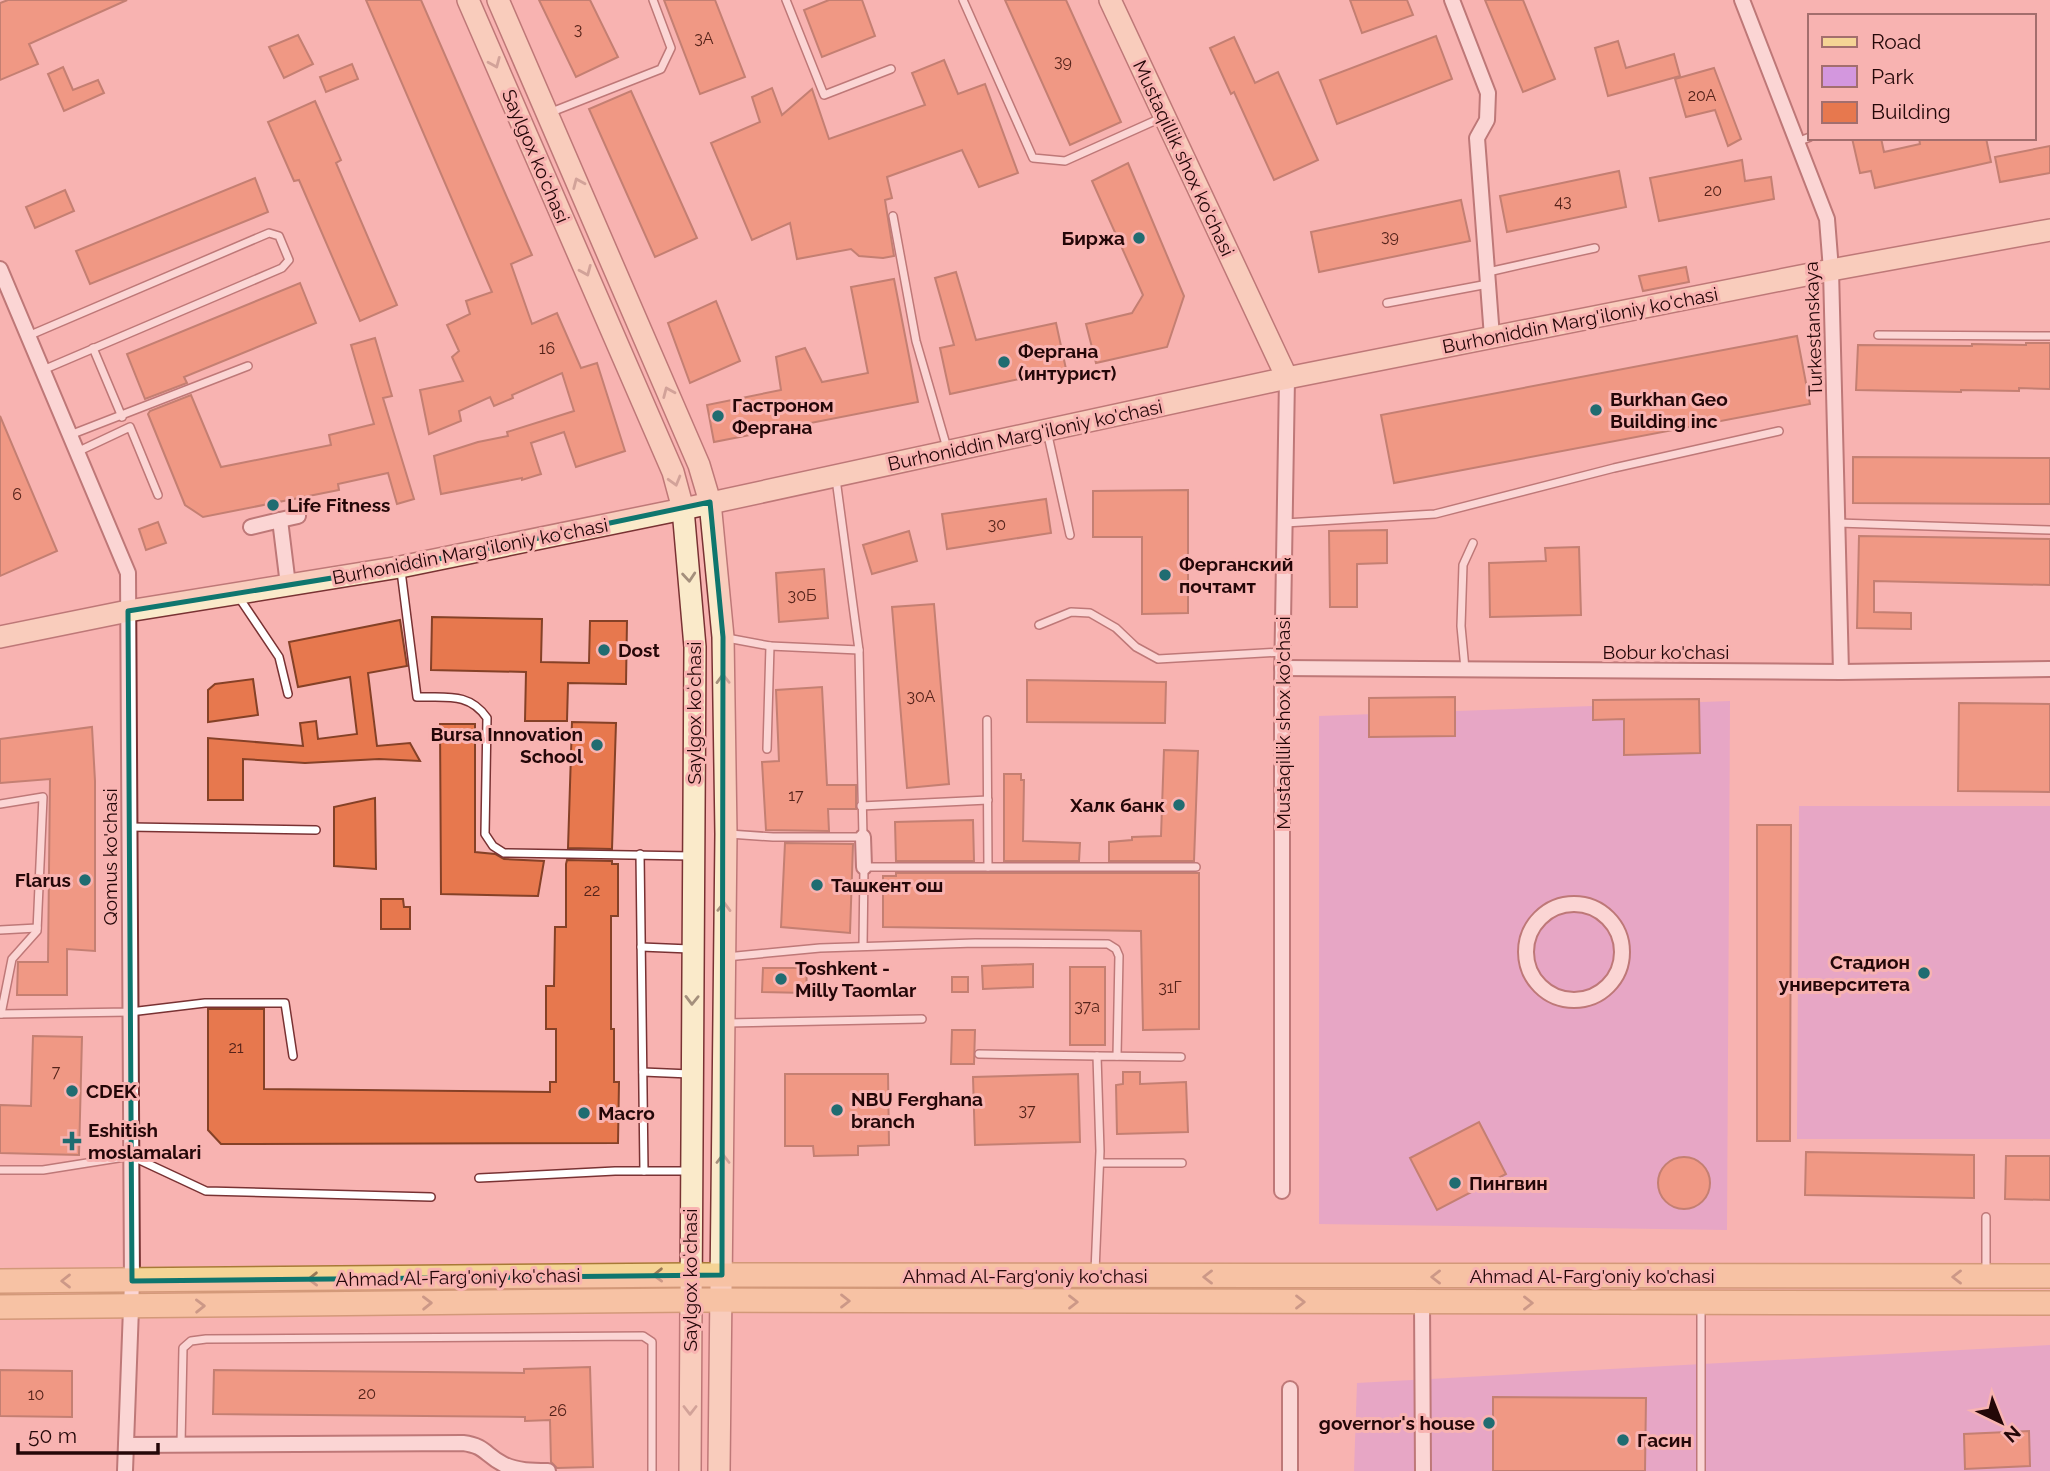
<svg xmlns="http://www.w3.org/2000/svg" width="2050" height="1471" font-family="Raleway,sans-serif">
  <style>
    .green { fill: #d397de }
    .building { fill: #e7784e; stroke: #854127; stroke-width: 2 }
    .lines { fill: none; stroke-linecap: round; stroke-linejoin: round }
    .lane-casing { stroke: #793233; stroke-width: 10 }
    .street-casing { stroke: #793233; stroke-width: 18 }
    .secondary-casing { stroke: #793233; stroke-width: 24 }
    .primary-casing { stroke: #a77a36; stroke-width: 26 }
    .lane { stroke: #fff; stroke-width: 7 }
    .street { stroke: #fff; stroke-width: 14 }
    .secondary { stroke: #faeaca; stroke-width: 21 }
    .primary { stroke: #f5d495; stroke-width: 23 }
    .oneway { stroke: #a48f7c }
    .oneway2 { stroke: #977856 }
    .marked { fill: none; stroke: #0f766e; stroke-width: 5; stroke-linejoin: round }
    .poi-dot { fill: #206c71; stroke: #f8b3b1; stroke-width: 2.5 }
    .labels { text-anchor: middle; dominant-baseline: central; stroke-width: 6; stroke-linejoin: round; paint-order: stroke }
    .number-label { font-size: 16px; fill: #55231a }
    .street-label { font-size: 19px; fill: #240708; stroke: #f8b3b1 }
    .poi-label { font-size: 19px; font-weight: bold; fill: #240708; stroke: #f8b3b1; text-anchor: start }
  </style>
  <rect width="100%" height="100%" fill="#f8b3b1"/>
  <g class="green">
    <path d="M1730,701L1727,1230L1319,1224V716Z"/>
    <path d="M1799,806H2050V1139H1797Z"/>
    <path d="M2050,1345V1471H1354L1357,1383Z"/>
  </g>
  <g class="building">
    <path d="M8,0H127L29,44L38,64L0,80V3Z"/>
    <path d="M366,0H421L532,255L511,264L532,324L557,313L581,368L597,363L625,451L576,467L564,432L531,443L541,474L522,480V478L441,494L434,456L478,442L508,436L507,432L574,411L562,373L512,395L513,398L494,406L490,397L459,411L461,421L429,434L420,390L463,381L452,357L459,351L447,325L470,314L466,301L492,292Z"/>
    <path d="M539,0H590L618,57L576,77Z"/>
    <path d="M664,0H715L745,77L700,94Z"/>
    <path d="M829,0H862L875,36L822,57L804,10Z"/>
    <path d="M1005,0H1066L1121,122L1070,145Z"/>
    <path d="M1350,0H1407L1413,15L1362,33Z"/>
    <path d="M1485,0H1523L1555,79L1523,92Z"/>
    <path d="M298,35L313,64L284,78L269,47Z"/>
    <path d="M1436,36L1452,79L1337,124L1320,80Z"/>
    <path d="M1234,37L1255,83L1278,72L1318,160L1274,180L1234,92L1231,94L1210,48Z"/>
    <path d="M1618,41L1626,68L1674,54L1680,76L1608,96L1595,48Z"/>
    <path d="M944,60L958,94L985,84L1018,173L979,187L962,150L887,177L892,198L885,200L894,256L883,258L859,256L851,249L797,259L790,223L752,240L711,143L760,122L752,97L772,88L782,115L812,89L829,139L925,105L912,73Z"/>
    <path d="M352,64L358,79L326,92L320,77Z"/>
    <path d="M63,67L73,90L98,80L104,93L64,111L48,74Z"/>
    <path d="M1714,68L1741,139L1728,146L1715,110L1686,117L1675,79Z"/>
    <path d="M631,91L697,238L655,257L589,109Z"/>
    <path d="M315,101L341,160L336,163L397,305L360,321L299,180L294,181L268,122Z"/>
    <path d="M1852,138H1881L1884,152L1920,144L1919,138H1986L1991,162L1875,188L1871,171L1860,173Z"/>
    <path d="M2050,146V173L2000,182L1995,157Z"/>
    <path d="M1742,160L1745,181L1771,177L1774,199L1659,221L1650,178Z"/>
    <path d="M1128,163L1184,296L1167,347L1096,363L1086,324L1132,313L1143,295L1092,181Z"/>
    <path d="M1619,171L1626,207L1507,232L1500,196Z"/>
    <path d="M255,178L268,212L90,284L76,251Z"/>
    <path d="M65,190L74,211L35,228L26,207Z"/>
    <path d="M1461,200L1470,241L1319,272L1311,232Z"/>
    <path d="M1686,267L1689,282L1643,291L1639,276Z"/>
    <path d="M956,272L976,340L1056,323L1066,369L950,394L940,348L954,345L935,278Z"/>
    <path d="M894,279L918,402L714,442L707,405L781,390L776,357L805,348L822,382L868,373L851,287Z"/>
    <path d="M300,283L316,323L184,377L187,383L145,399L127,354Z"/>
    <path d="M716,301L740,361L690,383L668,323Z"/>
    <path d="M1797,336L1810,404L1394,483L1381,415Z"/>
    <path d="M375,338L392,396L383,398L414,499L397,504L388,473L338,484L339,490L203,517L185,505L148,414L150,411L191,395L221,467L331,445L329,435L374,424L351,345Z"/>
    <path d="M2026,343H2050V389L2019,388V391L1961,390V392L1856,390L1858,345L1972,346V344L2026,345Z"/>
    <path d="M0,416L57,551L0,576Z"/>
    <path d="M1853,457L2050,458V504L1853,503Z"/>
    <path d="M1188,490V613L1142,614V537H1093V491Z"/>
    <path d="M1046,499L1051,533L947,549L942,514Z"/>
    <path d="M158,522L166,543L146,550L139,529Z"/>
    <path d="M1387,530V563L1357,564V607H1330L1329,531Z"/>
    <path d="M909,531L917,561L872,574L863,545Z"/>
    <path d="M1859,536L2050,539V585L1874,581V612L1911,613V629L1857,628Z"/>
    <path d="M1579,547L1581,615L1490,617L1489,563L1546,561L1545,548Z"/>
    <path d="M824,569L828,618L779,622L776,573Z"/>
    <path d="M934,604L949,784L907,788L892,607Z"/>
    <path d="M432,617L542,619L541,662L589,663L590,621H627L626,684L568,683L567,721H525L526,672L431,670Z"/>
    <path d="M400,620L407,666L368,673L377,746L410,743L420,761L379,759L305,763L243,759V800H208V738L303,746L300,723L316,721L318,739L357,734L350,677L298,687L289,642Z"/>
    <path d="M253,679L258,715L208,722V690L215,684Z"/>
    <path d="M1027,680L1166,682L1165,723L1027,722Z"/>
    <path d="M822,687L827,785H856V809H828L829,831L766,830L762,762L779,761L776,690Z"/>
    <path d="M1455,697V736L1369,737V698Z"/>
    <path d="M1699,699L1700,753L1624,755V719L1593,720V700Z"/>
    <path d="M1959,703L2050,704V792L1958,791Z"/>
    <path d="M572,722L616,723L612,849L568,848Z"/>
    <path d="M440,724H475V852L495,854L504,859L544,861L538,896L441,894Z"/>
    <path d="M92,727L95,781V951L67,949V995H17L18,962H48L50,779L0,783V739Z"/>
    <path d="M1164,750L1198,751L1194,861H1109V842L1132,840V837L1161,836Z"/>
    <path d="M1004,774H1021V780H1024L1023,841L1080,843L1079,861H1004Z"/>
    <path d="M375,798L376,869L334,866V807Z"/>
    <path d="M973,820L974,861H896L895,822Z"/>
    <path d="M1757,825H1791L1790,1141H1757Z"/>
    <path d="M785,843L853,844L850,933L781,927Z"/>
    <path d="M567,860L612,861V864H618V916H611V1029H614V1082H619L618,1143L221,1144L208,1130V1009H264V1089L550,1092V1082H556V1029H546V986H554L555,927H566V864Z"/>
    <path d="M896,873H1199V1029L1143,1030L1141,931L883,927V876H896Z"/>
    <path d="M381,899H403L404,907H410V929H381Z"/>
    <path d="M1033,964V987L983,989L982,966Z"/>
    <rect x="1070" y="967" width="35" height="78"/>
    <path d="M763,968H807L806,993L762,992Z"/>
    <rect x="952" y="977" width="16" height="15"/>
    <path d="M952,1030H975L974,1064H951Z"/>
    <path d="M33,1036L82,1037L79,1155L0,1153V1105L31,1106Z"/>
    <path d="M1123,1072H1140V1084L1186,1082L1188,1132L1117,1134L1116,1085L1123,1084Z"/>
    <path d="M785,1074H888L889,1145L858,1146V1155L814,1156L813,1146H785Z"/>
    <path d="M1078,1074L1080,1142L975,1145L973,1077Z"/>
    <path d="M1479,1122L1506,1174L1437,1210L1410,1158Z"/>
    <path d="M1806,1152L1974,1155V1198L1805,1195Z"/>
    <path d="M2006,1156H2050V1200L2005,1199Z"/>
    <circle cx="1684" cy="1183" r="26"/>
    <path d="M590,1367L593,1467L557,1468L551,1462L550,1420L525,1421V1417L213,1414L214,1370L524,1373V1369Z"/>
    <path d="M0,1370L72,1371V1417L0,1416Z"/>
    <path d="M1493,1397L1646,1398L1645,1471H1493Z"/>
    <path d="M2029,1431L2030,1466L1965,1469L1964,1434Z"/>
  </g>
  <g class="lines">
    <defs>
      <g id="lane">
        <path d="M786,0L824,95L891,69"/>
        <path d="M963,0L1033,158L1065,161L1161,118"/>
        <path d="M549,113L661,69L671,48L653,0"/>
        <path d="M1797,142L1810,137"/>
        <path d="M893,216L916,341L947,448"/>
        <path d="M1488,272L1595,248"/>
        <path d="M1387,303L1488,284"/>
        <path d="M1878,335L2050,336"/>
        <path d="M28,336L269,233L279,236L289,260L282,268L43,370"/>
        <path d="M93,348L122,417"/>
        <path d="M1047,431L1070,535"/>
        <path d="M70,435L248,366"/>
        <path d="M77,452L130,427L158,495"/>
        <path d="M1285,523L1435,514L1614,468L1779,431"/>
        <path d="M1838,523L2050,530"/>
        <path d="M401,571L417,697C446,698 469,692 487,718L485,834L493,846L504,853L692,856"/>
        <path d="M238,596L279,657L288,694"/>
        <path d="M1039,625L1071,612L1090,613L1116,628L1136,647L1158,659L1282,652"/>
        <path d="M727,638L770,646L767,749"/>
        <path d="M770,646L859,650L836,479"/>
        <path d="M1465,669L1461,626L1463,565L1473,543"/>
        <path d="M987,720L988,867"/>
        <path d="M0,804L43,797L37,931L12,959L1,1014"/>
        <path d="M861,806L988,800"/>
        <path d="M129,827L316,830"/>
        <path d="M729,834L773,837H863L859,650"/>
        <path d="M640,854L644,1171"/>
        <path d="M0,930L37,928"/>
        <path d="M863,946L864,867H1196"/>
        <path d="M641,947L690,949"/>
        <path d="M726,957L820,948L975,943L1108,944L1116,949L1119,956L1117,1056"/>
        <path d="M0,1014L130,1012L205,1003H285L293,1056"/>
        <path d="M728,1023L922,1019"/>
        <path d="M979,1054L1097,1056"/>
        <path d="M643,1072L690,1074"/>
        <path d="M1100,1163H1182"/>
        <path d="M0,1170H43L131,1156L206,1191L431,1197"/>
        <path d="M479,1178L615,1171H690"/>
        <path d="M1986,1217V1272"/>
        <path d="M1095,1272L1100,1151L1097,1056L1181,1057"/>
        <path d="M181,1444L183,1348L191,1341L206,1339L643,1336L652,1342V1471"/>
        <path d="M1701,1471V1307"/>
      </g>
      <g id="street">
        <path d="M1452,0L1488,93L1487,120L1477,138L1492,337"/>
        <path d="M1742,0L1827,219L1831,270L1841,672"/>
        <path d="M0,269L128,573L132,1281L125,1471"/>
        <path d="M280,520L298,516"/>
        <path d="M251,527L280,520L288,585"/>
        <path d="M1282,668L1841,672L2050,669"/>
        <path d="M863,837L864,867"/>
        <circle cx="1574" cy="952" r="48"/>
        <path d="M1282,1191V683L1287,378"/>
        <path d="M1422,1302L1423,1471"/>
        <path d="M126,1445L463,1443C486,1446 485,1455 503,1464C517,1471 533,1471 548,1471"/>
        <path d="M1290,1471V1389"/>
      </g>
      <g id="secondary">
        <path d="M468,0L673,472L683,509L695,647L690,1471"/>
        <path d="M498,0L699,465L710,502L723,637L726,834L719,1471"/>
        <path d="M1110,0L1287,378"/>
        <path d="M0,637L128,611L400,567L683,509L1287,378L1831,270L2050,230"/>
      </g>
      <g id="primary">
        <path d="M0,1281L690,1275L2050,1276"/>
        <path d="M0,1307L691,1300L2050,1303"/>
      </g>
    </defs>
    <use href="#lane" class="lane-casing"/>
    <use href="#street" class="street-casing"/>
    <use href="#secondary" class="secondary-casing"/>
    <use href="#primary" class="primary-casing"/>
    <use href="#lane" class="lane"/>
    <use href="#street" class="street"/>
    <use href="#secondary" class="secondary"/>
    <use href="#primary" class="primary"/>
  </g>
  <defs><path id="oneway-chevron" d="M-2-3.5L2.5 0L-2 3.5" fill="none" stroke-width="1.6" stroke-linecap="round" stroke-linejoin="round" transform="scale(1.75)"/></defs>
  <g class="oneway">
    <use href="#oneway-chevron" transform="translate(495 63) rotate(67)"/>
    <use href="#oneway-chevron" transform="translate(578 183) rotate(-113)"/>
    <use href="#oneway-chevron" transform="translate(586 271) rotate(67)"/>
    <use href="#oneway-chevron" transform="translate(668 392) rotate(-113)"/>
    <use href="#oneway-chevron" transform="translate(675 481) rotate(74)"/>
    <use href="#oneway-chevron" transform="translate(689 577) rotate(85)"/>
    <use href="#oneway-chevron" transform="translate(723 679) rotate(-91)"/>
    <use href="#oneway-chevron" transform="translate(724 907) rotate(-89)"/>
    <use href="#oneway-chevron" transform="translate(692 1000) rotate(91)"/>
    <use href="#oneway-chevron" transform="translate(723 1159) rotate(-90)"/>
    <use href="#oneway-chevron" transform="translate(690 1410) rotate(90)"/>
  </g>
  <g class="oneway2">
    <use href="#oneway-chevron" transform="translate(658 1275) rotate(179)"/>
    <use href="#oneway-chevron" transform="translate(1208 1277) rotate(-180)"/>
    <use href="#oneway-chevron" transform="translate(1436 1277) rotate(180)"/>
    <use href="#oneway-chevron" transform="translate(1957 1277) rotate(180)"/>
    <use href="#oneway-chevron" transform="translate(313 1279) rotate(179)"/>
    <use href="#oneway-chevron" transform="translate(66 1281) rotate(180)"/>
    <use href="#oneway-chevron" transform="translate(845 1301)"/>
    <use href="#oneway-chevron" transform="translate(1073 1302)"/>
    <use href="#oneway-chevron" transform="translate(1300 1302)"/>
    <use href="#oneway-chevron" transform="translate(427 1303) rotate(-1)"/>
    <use href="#oneway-chevron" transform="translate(1528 1303)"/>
    <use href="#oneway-chevron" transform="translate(200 1306) rotate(-1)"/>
  </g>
  <path d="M0 0H2050V1471H0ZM710,502L723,637L722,1275L132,1281L128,611L400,567Z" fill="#f8b3b1" fill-opacity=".55" fill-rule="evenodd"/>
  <path class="marked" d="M710,502L723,637L722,1275L132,1281L128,611L400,567Z"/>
  <g class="poi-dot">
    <circle cx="1139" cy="238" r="7"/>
    <circle cx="1004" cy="362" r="7"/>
    <circle cx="1596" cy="410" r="7"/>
    <circle cx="718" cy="416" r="7"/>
    <circle cx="273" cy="505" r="7"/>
    <circle cx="1165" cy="575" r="7"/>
    <circle cx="604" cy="650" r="7"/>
    <circle cx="597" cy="745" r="7"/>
    <circle cx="1179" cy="805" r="7"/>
    <circle cx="85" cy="880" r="7"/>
    <circle cx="817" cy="885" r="7"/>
    <circle cx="1924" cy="973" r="7"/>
    <circle cx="781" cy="979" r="7"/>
    <circle cx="72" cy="1091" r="7"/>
    <circle cx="837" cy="1110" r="7"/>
    <circle cx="584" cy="1113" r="7"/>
    <path d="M68.5 1130.5h7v7h7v7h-7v7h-7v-7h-7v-7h7z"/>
    <circle cx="1455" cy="1183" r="7"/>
    <circle cx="1489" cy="1423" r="7"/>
    <circle cx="1623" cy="1440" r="7"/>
  </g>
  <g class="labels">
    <g class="number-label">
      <text x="578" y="29">3</text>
      <text x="704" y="38">3А</text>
      <text x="1063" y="61">39</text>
      <text x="1702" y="95">20А</text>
      <text x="1713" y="190">20</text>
      <text x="1563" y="201">43</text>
      <text x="1390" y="236">39</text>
      <text x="547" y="348">16</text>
      <text x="17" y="494">6</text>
      <text x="997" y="524">30</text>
      <text x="802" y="595">30Б</text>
      <text x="921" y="696">30А</text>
      <text x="796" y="795">17</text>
      <text x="592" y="890">22</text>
      <text x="1170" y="987">31Г</text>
      <text x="1087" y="1006">37а</text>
      <text x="236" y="1047">21</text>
      <text x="56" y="1071">7</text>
      <text x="1027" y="1110">37</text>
      <text x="367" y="1393">20</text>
      <text x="36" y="1394">10</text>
      <text x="558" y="1410">26</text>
    </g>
    <g class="street-label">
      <text transform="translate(536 156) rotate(67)">Saylgox koʻchasi</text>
      <text transform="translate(1184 158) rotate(65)">Mustaqillik shox ko'chasi</text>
      <text transform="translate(1580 320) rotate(-11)">Burhoniddin Marg'iloniy ko'chasi</text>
      <text transform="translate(1813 329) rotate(-92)">Turkestanskaya</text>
      <text transform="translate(1025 435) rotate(-12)">Burhoniddin Marg'iloniy ko'chasi</text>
      <text transform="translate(470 551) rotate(-11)">Burhoniddin Marg'iloniy ko'chasi</text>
      <text x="1666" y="652">Bobur ko'chasi</text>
      <text transform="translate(694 713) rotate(-90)">Saylgox koʻchasi</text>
      <text transform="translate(1283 723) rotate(-90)">Mustaqillik shox ko'chasi</text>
      <text transform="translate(110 857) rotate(-90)">Qomus ko'chasi</text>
      <text x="1025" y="1276">Ahmad Al-Farg'oniy ko'chasi</text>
      <text x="1592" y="1276">Ahmad Al-Farg'oniy ko'chasi</text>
      <text transform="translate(458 1277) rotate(-1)">Ahmad Al-Farg'oniy ko'chasi</text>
      <text transform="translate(690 1280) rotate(-90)">Saylgox koʻchasi</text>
    </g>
    <g class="poi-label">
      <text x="1125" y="238" text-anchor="end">Биржа</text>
      <text x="1018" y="351">Фергана<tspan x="1018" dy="22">(интурист)</tspan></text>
      <text x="1610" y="399">Burkhan Geo<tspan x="1610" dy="22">Building inc</tspan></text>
      <text x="732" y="405">Гастроном<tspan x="732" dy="22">Фергана</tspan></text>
      <text x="287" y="505">Life Fitness</text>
      <text x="1179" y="564">Ферганский<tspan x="1179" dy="22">почтамт</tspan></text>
      <text x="618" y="650">Dost</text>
      <text x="583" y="734" text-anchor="end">Bursa Innovation<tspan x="583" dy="22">School</tspan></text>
      <text x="1165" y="805" text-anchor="end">Халк банк</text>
      <text x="71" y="880" text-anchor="end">Flarus</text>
      <text x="831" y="885">Ташкент ош</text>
      <text x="1910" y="962" text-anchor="end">Стадион<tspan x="1910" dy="22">университета</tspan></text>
      <text x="795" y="968">Toshkent -<tspan x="795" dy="22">Milly Taomlar</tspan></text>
      <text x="86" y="1091">CDEK</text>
      <text x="851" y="1099">NBU Ferghana<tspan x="851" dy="22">branch</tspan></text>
      <text x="598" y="1113">Macro</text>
      <text x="88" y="1130">Eshitish<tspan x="88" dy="22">moslamalari</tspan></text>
      <text x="1469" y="1183">Пингвин</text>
      <text x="1475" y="1423" text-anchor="end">governor's house</text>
      <text x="1637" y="1440">Гасин</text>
    </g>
  </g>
  <rect x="1808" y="14" width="228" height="126" fill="#f8b3b1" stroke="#a36e6d" stroke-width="2"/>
  <rect x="1822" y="37" width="35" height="10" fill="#f5d495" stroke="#a36e6d" stroke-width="2"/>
  <text x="1871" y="49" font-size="21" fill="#240708">Road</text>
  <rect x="1822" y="66" width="35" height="21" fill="#d397de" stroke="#a36e6d" stroke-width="2"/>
  <text x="1871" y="84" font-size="21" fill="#240708">Park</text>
  <rect x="1822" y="102" width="35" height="21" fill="#e7784e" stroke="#a36e6d" stroke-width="2"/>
  <text x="1871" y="119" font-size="21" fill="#240708">Building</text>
  <g transform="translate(2001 1422) rotate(137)" stroke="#f8b3b1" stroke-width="5" paint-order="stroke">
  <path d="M0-5L12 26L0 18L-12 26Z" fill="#240708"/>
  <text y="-10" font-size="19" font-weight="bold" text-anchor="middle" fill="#240708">N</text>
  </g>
  <path d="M18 1443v10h140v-10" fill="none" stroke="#240708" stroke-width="3.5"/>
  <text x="28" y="1443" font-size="21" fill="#240708" stroke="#f8b3b1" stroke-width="5" paint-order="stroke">50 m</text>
</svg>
